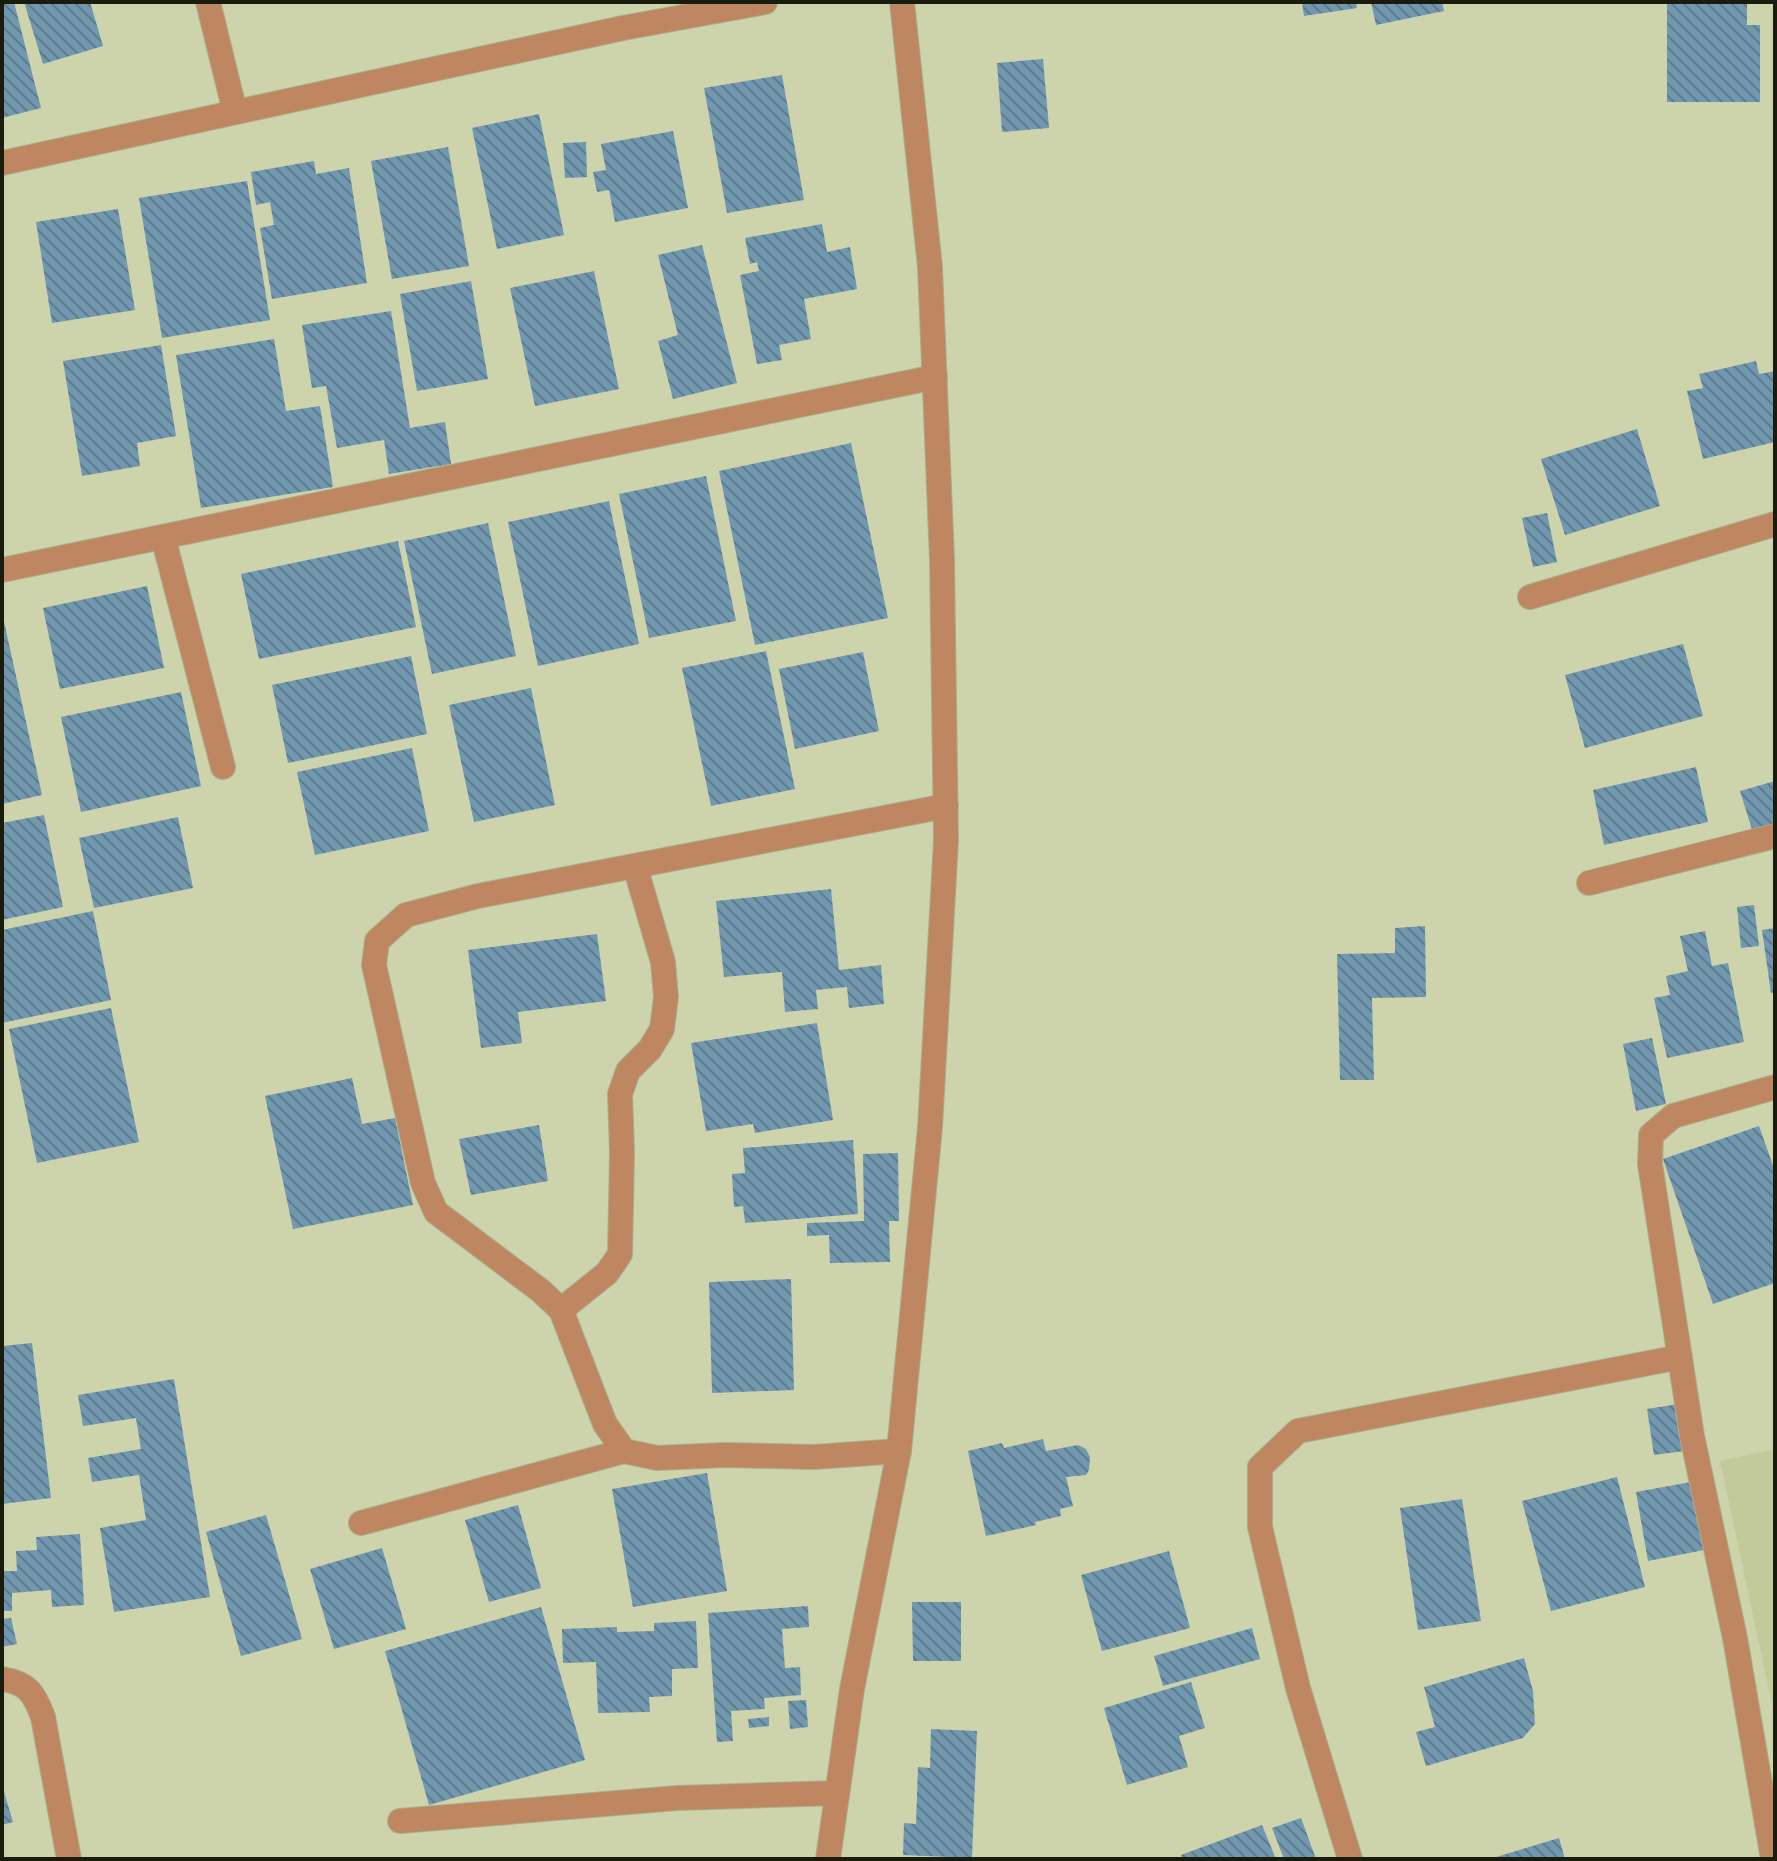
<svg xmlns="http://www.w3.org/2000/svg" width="1777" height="1861" font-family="'Archivo Narrow',sans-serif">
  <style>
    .built { fill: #c2ca9a }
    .building { fill: url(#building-back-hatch) }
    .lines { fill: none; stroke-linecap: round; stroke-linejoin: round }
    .street-casing { stroke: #a9af8c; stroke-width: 26 }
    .street { stroke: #be8761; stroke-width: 24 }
  </style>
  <defs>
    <pattern id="building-back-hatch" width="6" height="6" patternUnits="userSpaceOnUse" patternTransform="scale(2)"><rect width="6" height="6" fill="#7298b0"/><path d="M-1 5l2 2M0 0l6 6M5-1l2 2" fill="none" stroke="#5d7b8e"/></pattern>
  </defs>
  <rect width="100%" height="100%" fill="#cdd4ac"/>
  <path class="built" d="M1775,1449V1718L1720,1461Z"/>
  <g class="building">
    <path d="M2,2H14L41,108L2,118Z"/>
    <path d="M24,2H90L103,46L43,64Z"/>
    <path d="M1302,2H1356L1357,8L1304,16Z"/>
    <path d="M1371,2H1442L1444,11L1376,25Z"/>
    <path d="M1667,2H1747V25H1760V102H1667Z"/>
    <path d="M1043,59L1049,128L1002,132L997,63Z"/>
    <path d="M782,75L804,200L727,213L704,88Z"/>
    <path d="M539,114L564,235L497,249L472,128Z"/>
    <path d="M673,131L688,208L615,222L609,190L597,192L593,172L606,170L601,144Z"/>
    <path d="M586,142L587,177L565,178L563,143Z"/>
    <path d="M448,147L469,266L392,279L371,161Z"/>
    <path d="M314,161L316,174L349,168L367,283L272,299L260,228L274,225L270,202L256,205L251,172Z"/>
    <path d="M247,181L270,320L162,338L139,198Z"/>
    <path d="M118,209L135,310L52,323L36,222Z"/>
    <path d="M822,224L827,252L850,247L857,289L804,299L811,339L779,345L782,360L757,364L740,275L759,271L757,262L750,264L745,238Z"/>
    <path d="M702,245L737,383L673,399L658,341L678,335L658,255Z"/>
    <path d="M594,271L619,389L535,406L510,288Z"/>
    <path d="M471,281L488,379L417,391L400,294Z"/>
    <path d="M391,311L410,428L445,422L451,464L389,474L384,440L337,448L326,386L312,388L302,325Z"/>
    <path d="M274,339L286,411L320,406L333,487L201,508L176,355Z"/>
    <path d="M161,345L176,436L137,443L140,466L82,476L63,361Z"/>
    <path d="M1756,361L1759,374L1775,371V442L1703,459L1687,391L1703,388L1699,374Z"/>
    <path d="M1637,429L1660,506L1565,535L1541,459Z"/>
    <path d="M851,443L888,618L755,645L719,471Z"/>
    <path d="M706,476L736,621L649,638L619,494Z"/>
    <path d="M609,501L639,644L538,666L508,522Z"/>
    <path d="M1547,513L1557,562L1533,567L1522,518Z"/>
    <path d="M488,523L516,656L432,674L404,541Z"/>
    <path d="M398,541L416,627L259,659L241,574Z"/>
    <path d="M147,586L164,668L60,689L43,608Z"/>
    <path d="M2,612L42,795L2,804Z"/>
    <path d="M1683,644L1703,716L1585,748L1565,675Z"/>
    <path d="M766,651L795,789L711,806L682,668Z"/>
    <path d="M863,652L879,731L795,749L779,669Z"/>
    <path d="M411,656L427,734L288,763L272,685Z"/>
    <path d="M531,688L555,805L474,822L449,705Z"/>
    <path d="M181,692L201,786L81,812L61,717Z"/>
    <path d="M412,748L429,831L315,855L297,772Z"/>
    <path d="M1696,767L1708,822L1604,845L1593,790Z"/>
    <path d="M1775,781V830L1754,836L1740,791Z"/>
    <path d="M44,815L63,907L2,920V823Z"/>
    <path d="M178,817L193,888L94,908L79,838Z"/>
    <path d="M831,889L839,970L881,965L884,1004L849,1008L847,987L816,990L818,1009L785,1012L782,972L724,977L716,901Z"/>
    <path d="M1754,905L1759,946L1741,948L1737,907Z"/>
    <path d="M93,911L111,1000L2,1023V930Z"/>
    <path d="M1425,926L1426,997L1372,998L1374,1080H1340L1337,954L1395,953V928Z"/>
    <path d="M1775,928V992L1771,993L1762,930Z"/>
    <path d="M1705,931L1712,966L1728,963L1744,1042L1667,1058L1654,998L1670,995L1666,976L1688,971L1680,936Z"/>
    <path d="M597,934L606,1001L518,1012L522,1043L481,1048L468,950Z"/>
    <path d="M111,1008L139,1142L37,1163L9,1029Z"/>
    <path d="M817,1023L833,1120L755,1133L753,1124L706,1131L691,1043Z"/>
    <path d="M1652,1038L1666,1104L1636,1111L1623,1044Z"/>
    <path d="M352,1078L362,1124L395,1118L413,1205L293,1229L265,1096Z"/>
    <path d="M539,1125L548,1181L471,1195L459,1139Z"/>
    <path d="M1759,1126L1775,1171V1283L1713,1304L1663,1159Z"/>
    <path d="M853,1140L858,1214L745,1223L743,1206L734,1207L732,1174L745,1173L743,1148Z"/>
    <path d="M898,1153L899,1221H889L890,1262L830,1263L829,1235L807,1236V1223L864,1221L863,1154Z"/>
    <path d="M791,1279L794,1390L712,1393L709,1282Z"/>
    <path d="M32,1343L51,1498L2,1504V1346Z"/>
    <path d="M174,1379L210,1597L114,1612L100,1528L146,1520L139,1475L92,1482L88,1458L141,1449L136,1418L83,1426L78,1395Z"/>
    <path d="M1678,1404L1685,1451L1654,1455L1647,1409Z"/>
    <path d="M1043,1439L1046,1451L1078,1445L1086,1449L1090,1457L1089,1470L1086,1475L1066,1477L1073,1506L1060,1509L1061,1516L1035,1522L1036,1525L986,1536L968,1451L1002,1443L1004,1448Z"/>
    <path d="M707,1473L727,1591L633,1607L612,1489Z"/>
    <path d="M1617,1477L1645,1587L1551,1611L1522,1501Z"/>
    <path d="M1691,1482L1704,1550L1648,1561L1636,1492Z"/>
    <path d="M1462,1499L1481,1621L1418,1630L1400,1508Z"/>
    <path d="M518,1505L541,1588L489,1602L465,1520Z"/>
    <path d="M266,1515L302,1639L241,1656L206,1532Z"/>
    <path d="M80,1534L84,1605L52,1607L51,1590L12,1593V1611H2V1571H17L16,1551L37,1550L36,1537Z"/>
    <path d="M382,1548L406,1629L334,1649L310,1569Z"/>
    <path d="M1169,1551L1190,1628L1102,1651L1081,1575Z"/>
    <path d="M912,1602H961V1661H913Z"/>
    <path d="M808,1606L809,1627L782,1629L785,1668L800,1667L801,1695L764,1698L765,1709L731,1711L733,1741L717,1742L708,1613Z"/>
    <path d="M541,1607L585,1760L429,1805L385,1651Z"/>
    <path d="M11,1618L17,1644L2,1647V1619Z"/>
    <path d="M696,1621L698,1668L672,1669V1696L649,1697L650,1712L598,1713L596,1662L563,1663L562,1629L617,1627V1632L654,1631V1623Z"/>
    <path d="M1252,1628L1260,1659L1163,1686L1154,1656Z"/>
    <path d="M1524,1658L1533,1691L1535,1724L1523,1738L1426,1766L1416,1732L1435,1727L1424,1687Z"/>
    <path d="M1191,1682L1205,1728L1179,1736L1188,1767L1127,1785L1104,1708Z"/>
    <path d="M806,1700L808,1727L790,1729L788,1701Z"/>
    <path d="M769,1717V1726L749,1728L748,1719Z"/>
    <path d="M931,1729L977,1731L972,1858L903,1855L904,1823L916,1824L918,1767L930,1768Z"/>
    <path d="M2,1785L13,1822L2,1825Z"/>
    <path d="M1301,1818L1316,1859H1284L1272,1828Z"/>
    <path d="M1262,1825L1276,1859H1182L1181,1855Z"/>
    <path d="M1559,1838L1565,1859H1493V1858Z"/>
  </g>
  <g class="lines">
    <defs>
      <g id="street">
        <path d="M208,2L235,112"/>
        <path d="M2,163L623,28L765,2"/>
        <path d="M163,537L223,767"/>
        <path d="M2,570L935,377"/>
        <path d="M1530,597L1775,524"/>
        <path d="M1589,883L1775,836"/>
        <path d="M561,1310L607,1273L620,1254L622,1153L620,1094L628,1071L650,1049L662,1029L666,997L663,962L635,866"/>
        <path d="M899,1451L814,1457L725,1455L657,1458L624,1451L605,1424L561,1310L541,1291L436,1212L423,1183L374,965L377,941L406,915L478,896L946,806"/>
        <path d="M361,1523L624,1451"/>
        <path d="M2,1679C28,1683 34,1693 43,1717L69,1859"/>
        <path d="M400,1821L677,1798L837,1793"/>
        <path d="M828,1859L852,1689L899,1451L930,1127L946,840L942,560L930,267L902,2"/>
        <path d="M1350,1859L1298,1688L1260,1527V1467L1298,1431L1680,1357"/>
        <path d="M1773,1859L1735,1638L1692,1436L1650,1164L1651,1135L1673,1116L1775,1087"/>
      </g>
    </defs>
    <use href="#street" class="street-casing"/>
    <use href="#street" class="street"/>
  </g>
  <rect width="1777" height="1861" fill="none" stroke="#191b0c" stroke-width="8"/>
</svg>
